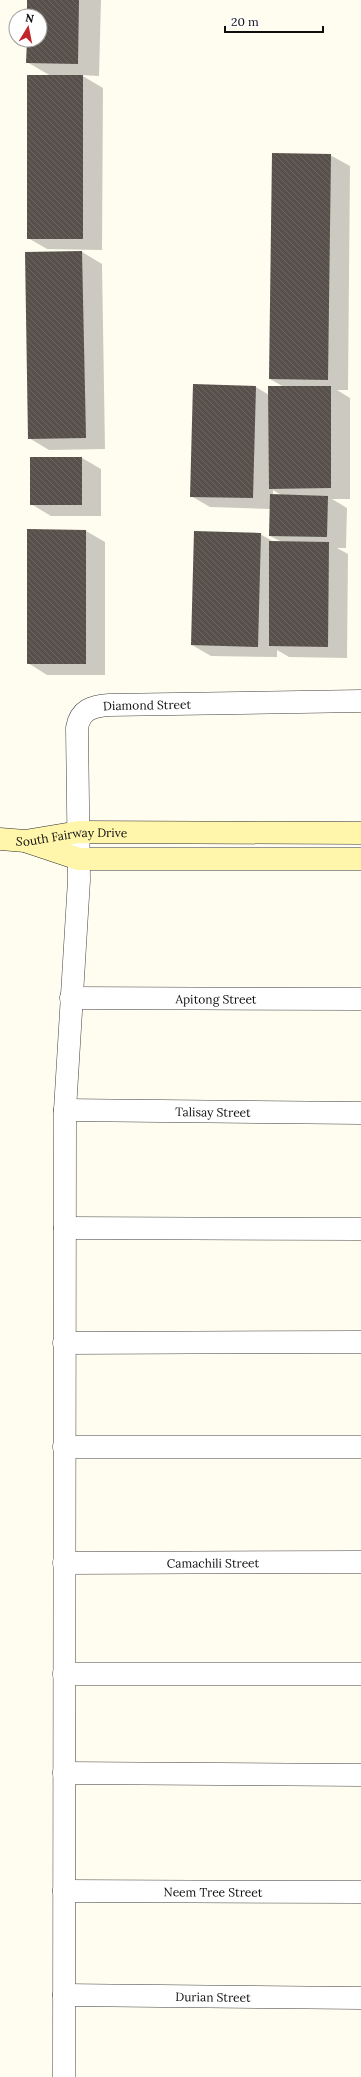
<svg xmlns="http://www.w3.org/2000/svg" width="361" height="2077" font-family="Lora,serif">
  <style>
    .shadow { fill: #0003; fill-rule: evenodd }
    .building { fill: url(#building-back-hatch) }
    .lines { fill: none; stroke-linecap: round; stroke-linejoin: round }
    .street-casing { stroke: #414141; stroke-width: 23 }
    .secondary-casing { stroke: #303030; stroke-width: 23 }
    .street { stroke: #fff; stroke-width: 22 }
    .secondary { stroke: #fff6ab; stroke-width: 22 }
    .labels { text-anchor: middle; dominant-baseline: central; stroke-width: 4; stroke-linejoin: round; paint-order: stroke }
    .street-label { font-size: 12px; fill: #0e0e0e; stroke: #fff }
  </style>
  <defs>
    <pattern id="building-back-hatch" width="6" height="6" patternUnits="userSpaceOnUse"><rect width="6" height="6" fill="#57504b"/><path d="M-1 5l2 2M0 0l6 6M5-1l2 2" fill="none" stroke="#6a6561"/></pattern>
  </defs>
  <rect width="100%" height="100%" fill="#fffcf0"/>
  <g class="shadow">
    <path d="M28,0H101L99,76L81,75L103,88L102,250L47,249L28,238L51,76L27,62L28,40H40V16H28Z"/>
    <path d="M330,155L350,166L348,390H337L350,398V499H332L347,508L346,548H337L348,554L347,658L289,657L277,650V657L211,656L192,645L260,534L274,542H282L270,536L271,509L210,507L191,496L256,387L269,395L284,387L270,379ZM273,490L283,496L273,495Z"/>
    <path d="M82,252L102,264L105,449L49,450L29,438L26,253Z"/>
    <path d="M82,458L101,469V516H51L31,504Z"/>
    <path d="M86,531L105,542V675H47L28,663Z"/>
  </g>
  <g class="building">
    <path d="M27,0H79L78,64L26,63L27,40H40V16H27Z"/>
    <rect x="27" y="75" width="56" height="164"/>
    <path d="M272,153L331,154L328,380L269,379Z"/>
    <path d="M82,251L86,438L28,439L25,252Z"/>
    <path d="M193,384L256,386L253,498L190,497Z"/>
    <path d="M268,386H331V488L269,489Z"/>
    <rect x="30" y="457" width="52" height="48"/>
    <path d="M270,494L328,496L327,537L269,536Z"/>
    <path d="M27,529L86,530V664H27Z"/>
    <path d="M194,531L261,533L258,647L191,645Z"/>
    <path d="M269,541L329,542L328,647L269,646Z"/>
  </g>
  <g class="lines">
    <defs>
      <g id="street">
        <path id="s1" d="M71,998L361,999"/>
        <path id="s2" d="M65,1110L361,1113"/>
        <path d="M65,1228L361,1229"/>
        <path d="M64,1343L361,1342"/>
        <path d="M64,1447H361"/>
        <path id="s3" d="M64,1563L361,1562"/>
        <path d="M64,1674H361"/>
        <path d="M64,1773L361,1775"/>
        <path id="s4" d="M64,1891L361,1892"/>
        <path id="s5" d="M64,1995L361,1998"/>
        <path id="s6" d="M64,2077L65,1110L79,880L77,728C80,710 92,706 109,705L361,701"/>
      </g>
      <g id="secondary">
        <path id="s7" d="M0,839L25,841L79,832L361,833"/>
        <path d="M28,842L79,859H361"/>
      </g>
    </defs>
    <use href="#street" class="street-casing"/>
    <use href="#secondary" class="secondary-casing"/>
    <use href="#street" class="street"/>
    <use href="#secondary" class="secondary"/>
  </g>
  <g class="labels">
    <g class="street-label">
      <text stroke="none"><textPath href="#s6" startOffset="1431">Diamond Street</textPath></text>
      <text stroke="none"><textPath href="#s7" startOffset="72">South Fairway Drive</textPath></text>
      <text stroke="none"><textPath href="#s1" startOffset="145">Apitong Street</textPath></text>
      <text stroke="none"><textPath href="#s2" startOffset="148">Talisay Street</textPath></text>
      <text stroke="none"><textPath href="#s3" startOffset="149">Camachili Street</textPath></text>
      <text stroke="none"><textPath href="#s4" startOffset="149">Neem Tree Street</textPath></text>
      <text stroke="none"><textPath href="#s5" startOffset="149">Durian Street</textPath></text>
    </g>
  </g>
  <g transform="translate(28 28) rotate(10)"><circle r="19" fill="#ffffff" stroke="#9f9f9f"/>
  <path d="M0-3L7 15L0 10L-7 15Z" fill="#c0252b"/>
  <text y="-6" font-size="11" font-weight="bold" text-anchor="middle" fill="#0e0e0e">N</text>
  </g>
  <path d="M225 26v6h98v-6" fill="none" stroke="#0e0e0e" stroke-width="2"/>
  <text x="231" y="26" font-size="12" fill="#0e0e0e" stroke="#ffffff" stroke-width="3" paint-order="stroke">20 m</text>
</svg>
